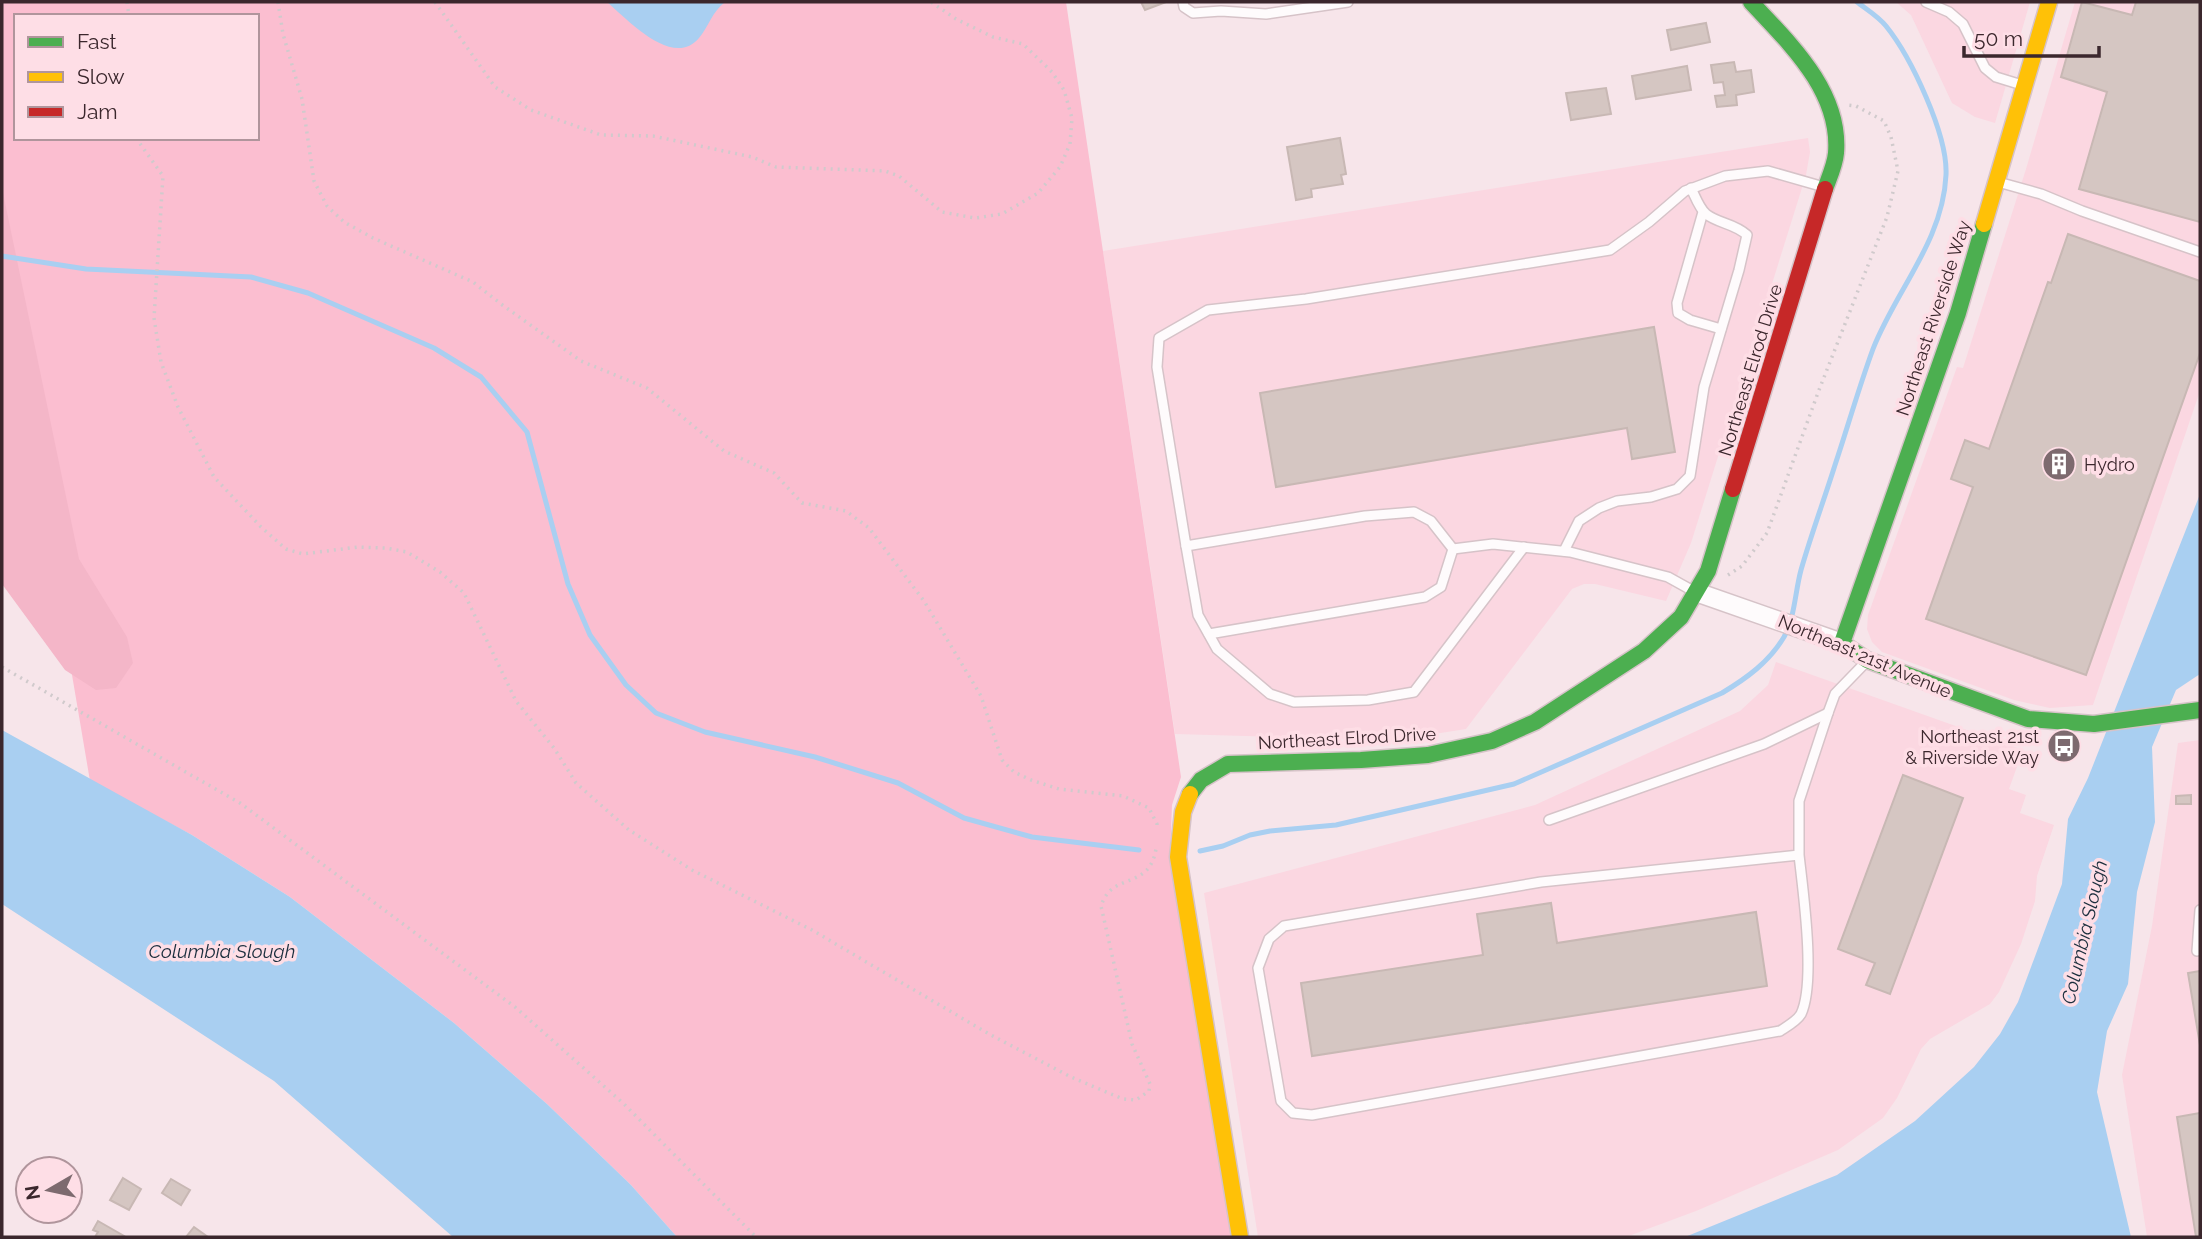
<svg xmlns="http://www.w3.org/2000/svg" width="2202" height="1239" font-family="Raleway,sans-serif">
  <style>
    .built { fill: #fbd7e1 }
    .green { fill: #fbbed0; fill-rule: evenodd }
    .forest { fill: #f4b6c8 }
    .water { fill: #a9cff1 }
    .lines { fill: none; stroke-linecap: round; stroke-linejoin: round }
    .stream { stroke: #a9cff1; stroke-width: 5 }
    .building { fill: #d5c6c2; stroke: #c8b8b4; stroke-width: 2 }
    .lane-casing { stroke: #d6c3c8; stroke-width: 12 }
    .street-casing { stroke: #d6c3c8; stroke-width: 21 }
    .fast-casing { stroke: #d6c3c8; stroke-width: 19 }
    .slow-casing { stroke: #d6c3c8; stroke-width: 19 }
    .jam-casing { stroke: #d6c3c8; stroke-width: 19 }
    .path { stroke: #d0cacc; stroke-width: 3.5; stroke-dasharray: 2 5; stroke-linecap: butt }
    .lane { stroke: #fefbfc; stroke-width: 9 }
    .street { stroke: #fefbfc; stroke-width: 18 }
    .fast { stroke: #4caf50; stroke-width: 16 }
    .slow { stroke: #ffc107; stroke-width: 16 }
    .jam { stroke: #c62828; stroke-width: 16 }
    .labels { text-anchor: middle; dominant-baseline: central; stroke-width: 7; stroke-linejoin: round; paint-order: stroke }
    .street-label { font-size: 18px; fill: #3b272d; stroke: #fedee6 }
    .poi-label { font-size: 18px; fill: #3b272d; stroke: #fedee6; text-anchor: start }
    .water-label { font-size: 19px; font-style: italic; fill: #1b2e3d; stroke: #fedee6 }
  </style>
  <rect width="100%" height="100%" fill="#f7e5ea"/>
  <g class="built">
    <path d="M1896,2H2030L1995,123L1975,117L1952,103L1911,15Z"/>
    <path d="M2075,2H2200V391L2093,705L2050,708L2014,700L1882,652L1872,642L1867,629L1868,615L1957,367L1963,368L2026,169Z"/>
    <path d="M1808,138L1810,152L1806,175L1691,543L1666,601L1595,584H1584L1572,589L1466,729L1396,740L1175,734L1103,251Z"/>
    <path d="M1776,662L2023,750L2009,789L2026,795L2020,813L2054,825L2037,876L2035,901L2021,944L1999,992L1990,1004L1930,1039L1921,1049L1897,1098L1883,1118L1838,1150L1696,1211L1626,1237H1258L1204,893L1535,805L1740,711L1768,685Z"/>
    <path d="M2200,740V1237H2147L2122,1075L2152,926L2178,743Z"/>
  </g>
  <path class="green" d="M2,2H1066L1181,777L1172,805L1170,857L1231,1237H677L631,1185L547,1104L454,1023L290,897L192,835L90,781L2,262ZM16,16H257V138H16Z"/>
  <path class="forest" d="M2,188L79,559L127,637L133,663L116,688L96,690L65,670L2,584Z"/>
  <g class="water">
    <path d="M607,2H725C712,12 709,26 699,38C673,69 628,20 607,2Z"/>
    <path d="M2200,494V674L2176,690L2152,747L2155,822L2137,892L2128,984L2107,1031L2097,1092L2131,1237H1685L1837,1175L1915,1121L1974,1067L2000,1034L2018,1002L2062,884L2068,819L2088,778Z"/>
    <path d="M2,730L192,835L290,897L454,1023L547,1104L631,1185L677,1237H453L274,1081L2,904Z"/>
  </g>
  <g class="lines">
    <g class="stream">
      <path d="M2,256L86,269L251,277L308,293L434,348L481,377L527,432L568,584L590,635L626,685L656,713L705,732L815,757L898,783L964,818L1032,837L1139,850"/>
      <path d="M1200,851L1223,846L1250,835L1270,831L1336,825L1514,784L1722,693C1747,678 1769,662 1784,637C1795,617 1795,592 1801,570C1811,535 1824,500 1835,465C1848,426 1859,387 1873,349C1896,290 1943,241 1946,175C1948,135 1911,57 1886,26C1878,16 1866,9 1857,2"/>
    </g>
  </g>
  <g class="building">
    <path d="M1141,2H1166L1145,10Z"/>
    <path d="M2082,2L2132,15L2136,2H2200V222L2079,189L2107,92L2061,77Z"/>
    <path d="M1706,23L1710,42L1671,50L1667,30Z"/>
    <path d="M1734,62L1736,72L1751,70L1754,92L1736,95L1737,105L1717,107L1715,96L1725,95L1723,82L1714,83L1711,65Z"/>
    <path d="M1687,66L1691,90L1636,99L1632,76Z"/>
    <path d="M1606,88L1611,114L1571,120L1566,93Z"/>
    <path d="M1340,138L1346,174L1341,175L1343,184L1311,189L1312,197L1296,200L1287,147Z"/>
    <path d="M2068,234L2200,281V353L2086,675L1926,619L1973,487L1951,479L1965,440L1989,449L2048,282L2051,283Z"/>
    <path d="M1654,327L1675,452L1632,459L1627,428L1276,487L1260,393Z"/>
    <path d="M1903,775L1963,798L1890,994L1866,985L1875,963L1838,949Z"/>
    <path d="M2191,795V804H2176V796Z"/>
    <path d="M1551,903L1557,943L1756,912L1767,986L1312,1056L1301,983L1483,955L1477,914Z"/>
    <path d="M2200,971V1045L2188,973Z"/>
    <path d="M2200,1113V1237H2196L2177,1117Z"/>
    <path d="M123,1178L141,1189L129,1210L110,1200Z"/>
    <path d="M171,1179L190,1190L181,1205L162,1193Z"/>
    <path d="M98,1221L124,1236L123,1237H95L98,1232L93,1230Z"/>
    <path d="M194,1227L208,1237H186Z"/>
  </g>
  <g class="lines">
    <defs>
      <g id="lane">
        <path d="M1183,2L1184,7L1193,13L1221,11L1266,14L1348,2"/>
        <path d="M1926,2L1949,12L1963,24L1985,68L1996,77L2022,85"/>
        <path d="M1998,182L2041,194L2082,211L2200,252"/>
        <path d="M1703,212L1677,303L1678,313L1690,320L1721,329"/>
        <path d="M1186,546L1198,615L1217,649L1270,694L1294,702L1368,700L1414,692L1524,547"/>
        <path d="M1564,551L1579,521L1599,508L1617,501L1651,497L1677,489L1690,476L1704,387L1739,270L1747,235C1734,223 1719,224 1706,214C1699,208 1695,196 1691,188"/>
        <path d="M1695,592L1668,577L1570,552L1493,544L1453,549L1431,521L1414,512L1365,516L1186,546L1157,367L1159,338L1208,310L1306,299L1610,250L1649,222L1685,191L1725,176L1768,171L1824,187"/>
        <path d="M1209,634L1425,597L1441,587L1453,549"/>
        <path d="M1549,820L1764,744L1828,713"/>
        <path d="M1799,855C1803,891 1816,982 1801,1014C1797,1021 1786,1027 1780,1031L1312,1115L1293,1113L1281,1101L1258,968L1269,939L1284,926L1541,882L1799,855V801L1828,713L1835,694L1866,662"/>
        <path d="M2197,951L2200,910"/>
      </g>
      <path id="street" d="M1696,592L1842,643"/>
      <g id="fast">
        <path d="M1751,2C1789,43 1841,91 1836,153C1835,165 1829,178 1825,189"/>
        <path d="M1984,224L1958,313L1842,643L1867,660L2028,719L2094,724L2200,710"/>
        <path d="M1190,794L1201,780L1228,764L1361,760L1428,755L1492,741L1535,722L1644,651L1681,617L1708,571L1733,489"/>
      </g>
      <g id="slow">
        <path d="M1984,224L2049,2"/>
        <path d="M1190,794L1183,812L1178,857L1240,1237"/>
      </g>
      <path id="jam" d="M1733,489L1825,189"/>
    </defs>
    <use href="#lane" class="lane-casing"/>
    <use href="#street" class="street-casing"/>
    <use href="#fast" class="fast-casing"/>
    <use href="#slow" class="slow-casing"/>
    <use href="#jam" class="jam-casing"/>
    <g class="path">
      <path d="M127,2L129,16"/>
      <path d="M278,2L283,34L302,99L314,181L327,206L344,222L373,238L473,282L501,304L581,361L647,388L724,451L774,473L802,503L846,511L869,528L924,601L981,696L1002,760L1014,772L1031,780L1059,789L1123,796L1149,808L1157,824V830"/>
      <path d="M435,2L495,87L531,110L601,135L653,136L752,157L776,167L885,171L899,176L942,212L975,218L1002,214L1038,193L1060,167L1070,144L1072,118L1064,90L1052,72L1023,44L993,37L956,19L931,2"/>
      <path d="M136,138L163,176L154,318L161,362L178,407L214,477L261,527L286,549L303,554L358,547L386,548L407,552L440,572L464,593L516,701L554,748L576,783L629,830L692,870L812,930L989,1034L1071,1077L1123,1099L1136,1100L1149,1091L1150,1084L1132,1044L1101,906C1112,871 1149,891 1156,849"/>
      <path d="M1728,575L1742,566L1767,533L1819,390L1887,217L1898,171L1891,137L1884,121L1856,106L1848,105"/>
      <path d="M2,667L240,803L515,1007L624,1104L756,1237"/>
    </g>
    <use href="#lane" class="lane"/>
    <use href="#street" class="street"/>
    <use href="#fast" class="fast"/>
    <use href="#slow" class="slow"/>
    <use href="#jam" class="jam"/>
  </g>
  <defs>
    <symbol id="building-disc" viewBox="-11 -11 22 22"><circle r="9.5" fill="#7d6a6f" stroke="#fedee6"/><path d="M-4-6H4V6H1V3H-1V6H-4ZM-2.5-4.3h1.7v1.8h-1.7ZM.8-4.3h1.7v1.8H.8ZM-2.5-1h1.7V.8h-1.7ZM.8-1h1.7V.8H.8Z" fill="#fff"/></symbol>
    <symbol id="bus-disc" viewBox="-11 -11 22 22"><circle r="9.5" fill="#7d6a6f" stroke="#fedee6"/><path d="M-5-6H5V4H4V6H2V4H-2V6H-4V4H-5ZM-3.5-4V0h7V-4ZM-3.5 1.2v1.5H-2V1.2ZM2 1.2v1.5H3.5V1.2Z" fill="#fff"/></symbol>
  </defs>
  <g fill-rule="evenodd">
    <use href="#building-disc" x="2040" y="445" width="38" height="38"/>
    <use href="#bus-disc" x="2045" y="727" width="38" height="38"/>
  </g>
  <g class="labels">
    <g class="street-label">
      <text transform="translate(1933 318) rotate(-72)">Northeast Riverside Way</text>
      <text transform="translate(1750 370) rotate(-73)">Northeast Elrod Drive</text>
      <text transform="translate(1865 656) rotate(23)">Northeast 21st Avenue</text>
      <text transform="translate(1347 738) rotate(-3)">Northeast Elrod Drive</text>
    </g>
    <g class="poi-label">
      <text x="2084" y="464">Hydro</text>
      <text x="2039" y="736" text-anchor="end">Northeast 21st<tspan x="2039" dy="21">&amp; Riverside Way</tspan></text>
    </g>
    <g class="water-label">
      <text transform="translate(2084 932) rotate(-77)">Columbia Slough</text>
      <text x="222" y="951">Columbia Slough</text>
    </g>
  </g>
  <rect width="2202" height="1239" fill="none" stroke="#3b272d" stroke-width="7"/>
  <rect x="14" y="14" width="245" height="126" fill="#fedee6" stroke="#b0959c" stroke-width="2"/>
  <rect x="28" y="37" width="35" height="10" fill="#4caf50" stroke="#b0959c" stroke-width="2"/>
  <text x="77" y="49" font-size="21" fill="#3b272d">Fast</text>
  <rect x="28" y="72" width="35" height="10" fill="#ffc107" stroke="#b0959c" stroke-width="2"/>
  <text x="77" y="84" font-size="21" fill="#3b272d">Slow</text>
  <rect x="28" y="107" width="35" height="10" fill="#c62828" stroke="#b0959c" stroke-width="2"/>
  <text x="77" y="119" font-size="21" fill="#3b272d">Jam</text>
  <g transform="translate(49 1190) rotate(261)"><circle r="33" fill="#fedee6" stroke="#b0959c" stroke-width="2"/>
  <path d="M0-5L12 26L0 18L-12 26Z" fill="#7d6a6f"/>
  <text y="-10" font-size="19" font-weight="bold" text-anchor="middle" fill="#3b272d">N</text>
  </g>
  <path d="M1964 46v10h135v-10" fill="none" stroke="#3b272d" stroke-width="3.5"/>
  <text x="1974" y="46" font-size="21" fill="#3b272d" stroke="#fedee6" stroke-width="5" paint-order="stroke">50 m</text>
</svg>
